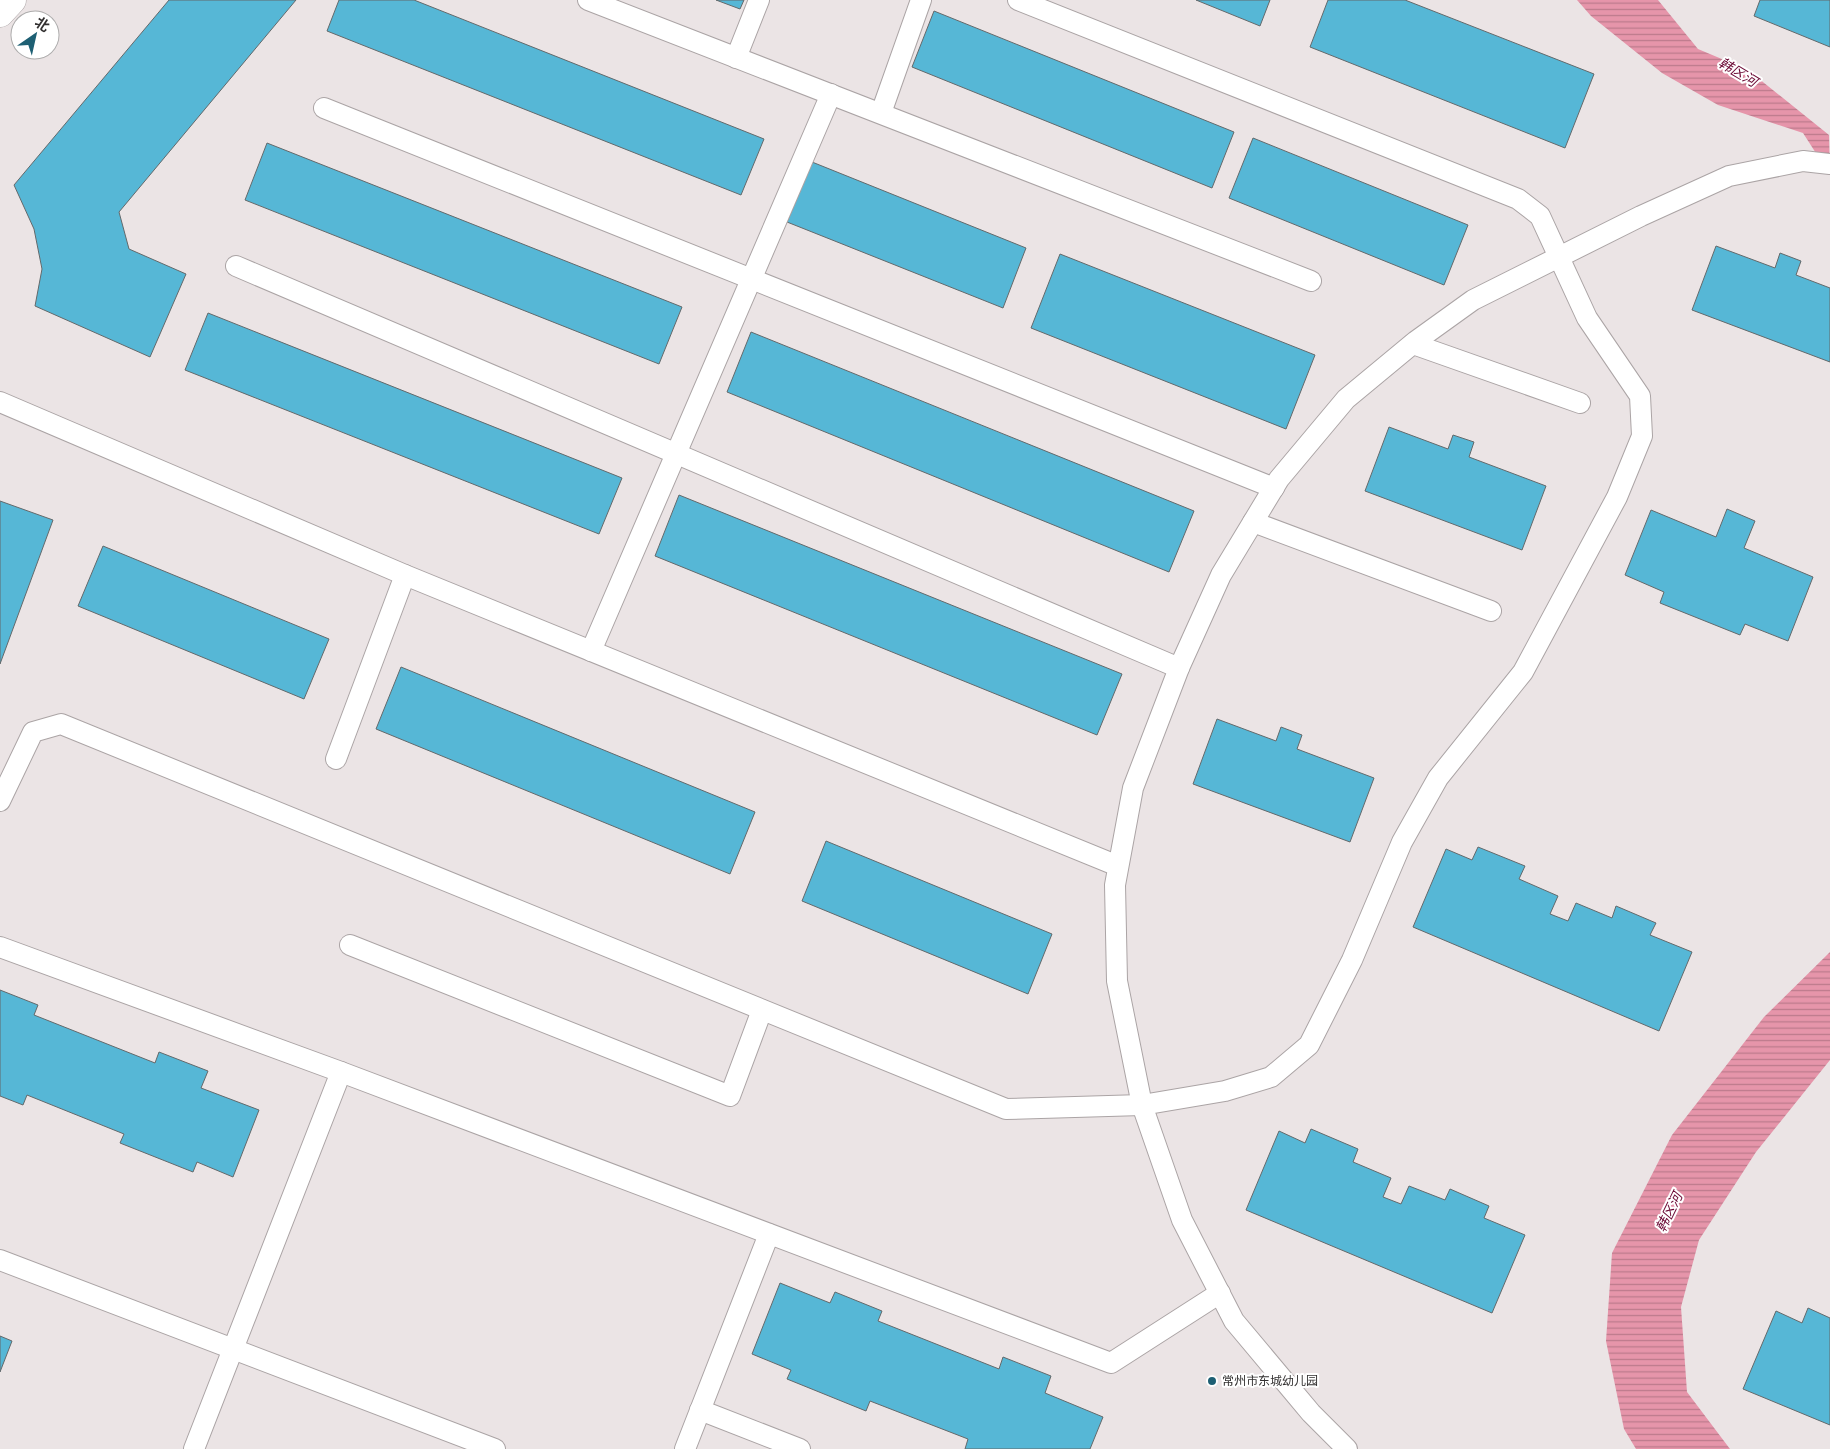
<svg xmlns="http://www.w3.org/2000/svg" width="1830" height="1449" font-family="'Archivo Narrow','Noto Sans SC',sans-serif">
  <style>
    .water { fill: url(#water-rules) }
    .building { fill: #56b7d6; stroke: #63696b }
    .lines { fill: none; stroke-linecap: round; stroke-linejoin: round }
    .service-casing { stroke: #aba4a5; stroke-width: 22 }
    .tertiary-casing { stroke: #aba4a5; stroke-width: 29 }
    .service { stroke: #fff; stroke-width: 20 }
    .tertiary { stroke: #fff; stroke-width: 28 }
    .poi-dot { fill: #1d5f73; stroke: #fff; stroke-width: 2 }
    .labels { text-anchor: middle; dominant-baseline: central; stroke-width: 4; stroke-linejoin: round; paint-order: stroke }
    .poi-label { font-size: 12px; fill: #323030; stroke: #fff; text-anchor: start }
    .water-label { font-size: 14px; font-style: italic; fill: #6a0833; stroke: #fff }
  </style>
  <defs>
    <pattern id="water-rules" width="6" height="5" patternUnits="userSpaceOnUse" patternTransform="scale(1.25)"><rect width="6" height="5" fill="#e695aa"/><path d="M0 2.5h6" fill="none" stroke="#bb7a8b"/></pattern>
  </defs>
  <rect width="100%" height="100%" fill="#ebe4e5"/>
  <g class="water">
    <path d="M1577,0H1658L1698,49L1748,70L1829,135L1830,175L1803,133L1718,105L1662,73L1591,16Z"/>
    <path d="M1830,952V1060L1756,1152L1699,1240L1681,1307L1687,1392L1730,1449H1636L1624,1429L1606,1341L1612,1253L1672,1135L1764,1017Z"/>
  </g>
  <g class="building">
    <path d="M169,0H296L119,212L129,249L186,274L150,357L35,306L42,269L34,229L14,185Z"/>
    <path d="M339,0H414L764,139L741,195L327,31Z"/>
    <path d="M716,0H744L740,9Z"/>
    <path d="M1196,0H1270L1260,26Z"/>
    <path d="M1328,0H1405L1594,74L1565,148L1310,47Z"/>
    <path d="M1760,0H1830V47L1754,16Z"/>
    <path d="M934,11L1234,132L1212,188L912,67Z"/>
    <path d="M1253,138L1468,225L1444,285L1229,198Z"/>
    <path d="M267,143L682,307L659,364L245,200Z"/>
    <path d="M812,162L1026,248L1003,308L787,222Z"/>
    <path d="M1716,246L1775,268L1780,253L1801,261L1796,275L1830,288V362L1692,310Z"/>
    <path d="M1060,254L1315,355L1286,429L1031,328Z"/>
    <path d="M208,313L622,478L599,534L185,370Z"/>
    <path d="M751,332L1194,511L1169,572L727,392Z"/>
    <path d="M1389,427L1448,449L1453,435L1474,442L1469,457L1546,486L1522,550L1365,491Z"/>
    <path d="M679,495L1122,674L1097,735L655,556Z"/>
    <path d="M0,501L53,520L0,664Z"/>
    <path d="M1727,509L1755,521L1744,548L1813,577L1788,641L1745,624L1740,635L1660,603L1664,592L1625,575L1651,510L1716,537Z"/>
    <path d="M103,546L329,639L304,699L78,606Z"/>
    <path d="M401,667L755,812L730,874L376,729Z"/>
    <path d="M1217,719L1276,741L1281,727L1302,735L1297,749L1374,778L1350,842L1193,784Z"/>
    <path d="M826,841L1052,934L1028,994L802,901Z"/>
    <path d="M1478,847L1525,866L1519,879L1558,896L1550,914L1568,921L1576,903L1612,918L1616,906L1656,923L1650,935L1692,952L1659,1031L1413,927L1446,849L1472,860Z"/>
    <path d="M0,990L38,1005L34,1015L155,1063L159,1052L208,1071L201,1088L259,1110L233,1177L197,1162L193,1172L120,1143L124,1134L27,1095L23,1105L0,1096Z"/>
    <path d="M1311,1129L1358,1149L1353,1162L1391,1178L1383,1197L1401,1204L1409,1186L1445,1200L1450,1189L1489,1206L1484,1218L1525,1235L1492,1313L1246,1210L1279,1131L1305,1143Z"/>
    <path d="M780,1283L830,1303L835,1292L882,1311L878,1321L999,1369L1003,1357L1051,1376L1045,1393L1103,1417L1090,1449H965L968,1439L870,1401L866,1411L787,1379L791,1370L752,1354Z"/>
    <path d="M1808,1308L1830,1318V1425L1743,1389L1776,1311L1802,1323Z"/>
    <path d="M0,1336L12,1341L0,1372Z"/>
  </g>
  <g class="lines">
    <defs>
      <g id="service">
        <path d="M588,0L1311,281"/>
        <path d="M736,58L759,0"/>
        <path d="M324,108L1274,488"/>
        <path d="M881,113L921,0"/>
        <path d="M236,266L1179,668"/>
        <path d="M1413,344L1580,403"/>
        <path d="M0,402L405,575L1118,866"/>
        <path d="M1253,522L1491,611"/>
        <path d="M591,651L831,94"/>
        <path d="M336,759L405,575"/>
        <path d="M0,801L33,732L61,724L1006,1109L1142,1105L1225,1091L1271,1077L1309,1045L1352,960L1402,842L1438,778L1523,672L1617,497L1642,436L1640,396L1587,318L1540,216L1518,199L1018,0"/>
        <path d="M350,945L730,1096L762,1010"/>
        <path d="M0,947L341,1072L1111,1363L1220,1293"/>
        <path d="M0,1260L495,1449"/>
        <path d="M700,1410L800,1449"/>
        <path d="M194,1449L341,1072"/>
        <path d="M685,1449L769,1234"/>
        <path d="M1347,1449L1311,1413L1234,1321L1182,1220L1142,1105L1117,981L1115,885L1133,788L1179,668L1221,575L1279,479L1346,399L1416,341L1473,300L1641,216L1729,176L1803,161L1830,164"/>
      </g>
      <path id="tertiary" d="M0,13L12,0"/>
    </defs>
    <use href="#service" class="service-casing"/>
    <use href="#tertiary" class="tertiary-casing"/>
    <use href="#service" class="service"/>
    <use href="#tertiary" class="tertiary"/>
  </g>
  <circle class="poi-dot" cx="1212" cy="1381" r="5"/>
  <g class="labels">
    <g class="poi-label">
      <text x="1222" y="1381">常州市东城幼儿园</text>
    </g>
    <g class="water-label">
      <text transform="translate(1738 72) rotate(31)">韩区河</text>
      <text transform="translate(1669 1212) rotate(-64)">韩区河</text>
    </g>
  </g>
  <g transform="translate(35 35) rotate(34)"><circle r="24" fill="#ffffff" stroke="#adacac"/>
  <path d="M0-4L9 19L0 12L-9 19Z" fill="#1d5f73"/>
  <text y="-8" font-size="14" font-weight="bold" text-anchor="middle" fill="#323030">北</text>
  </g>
</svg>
